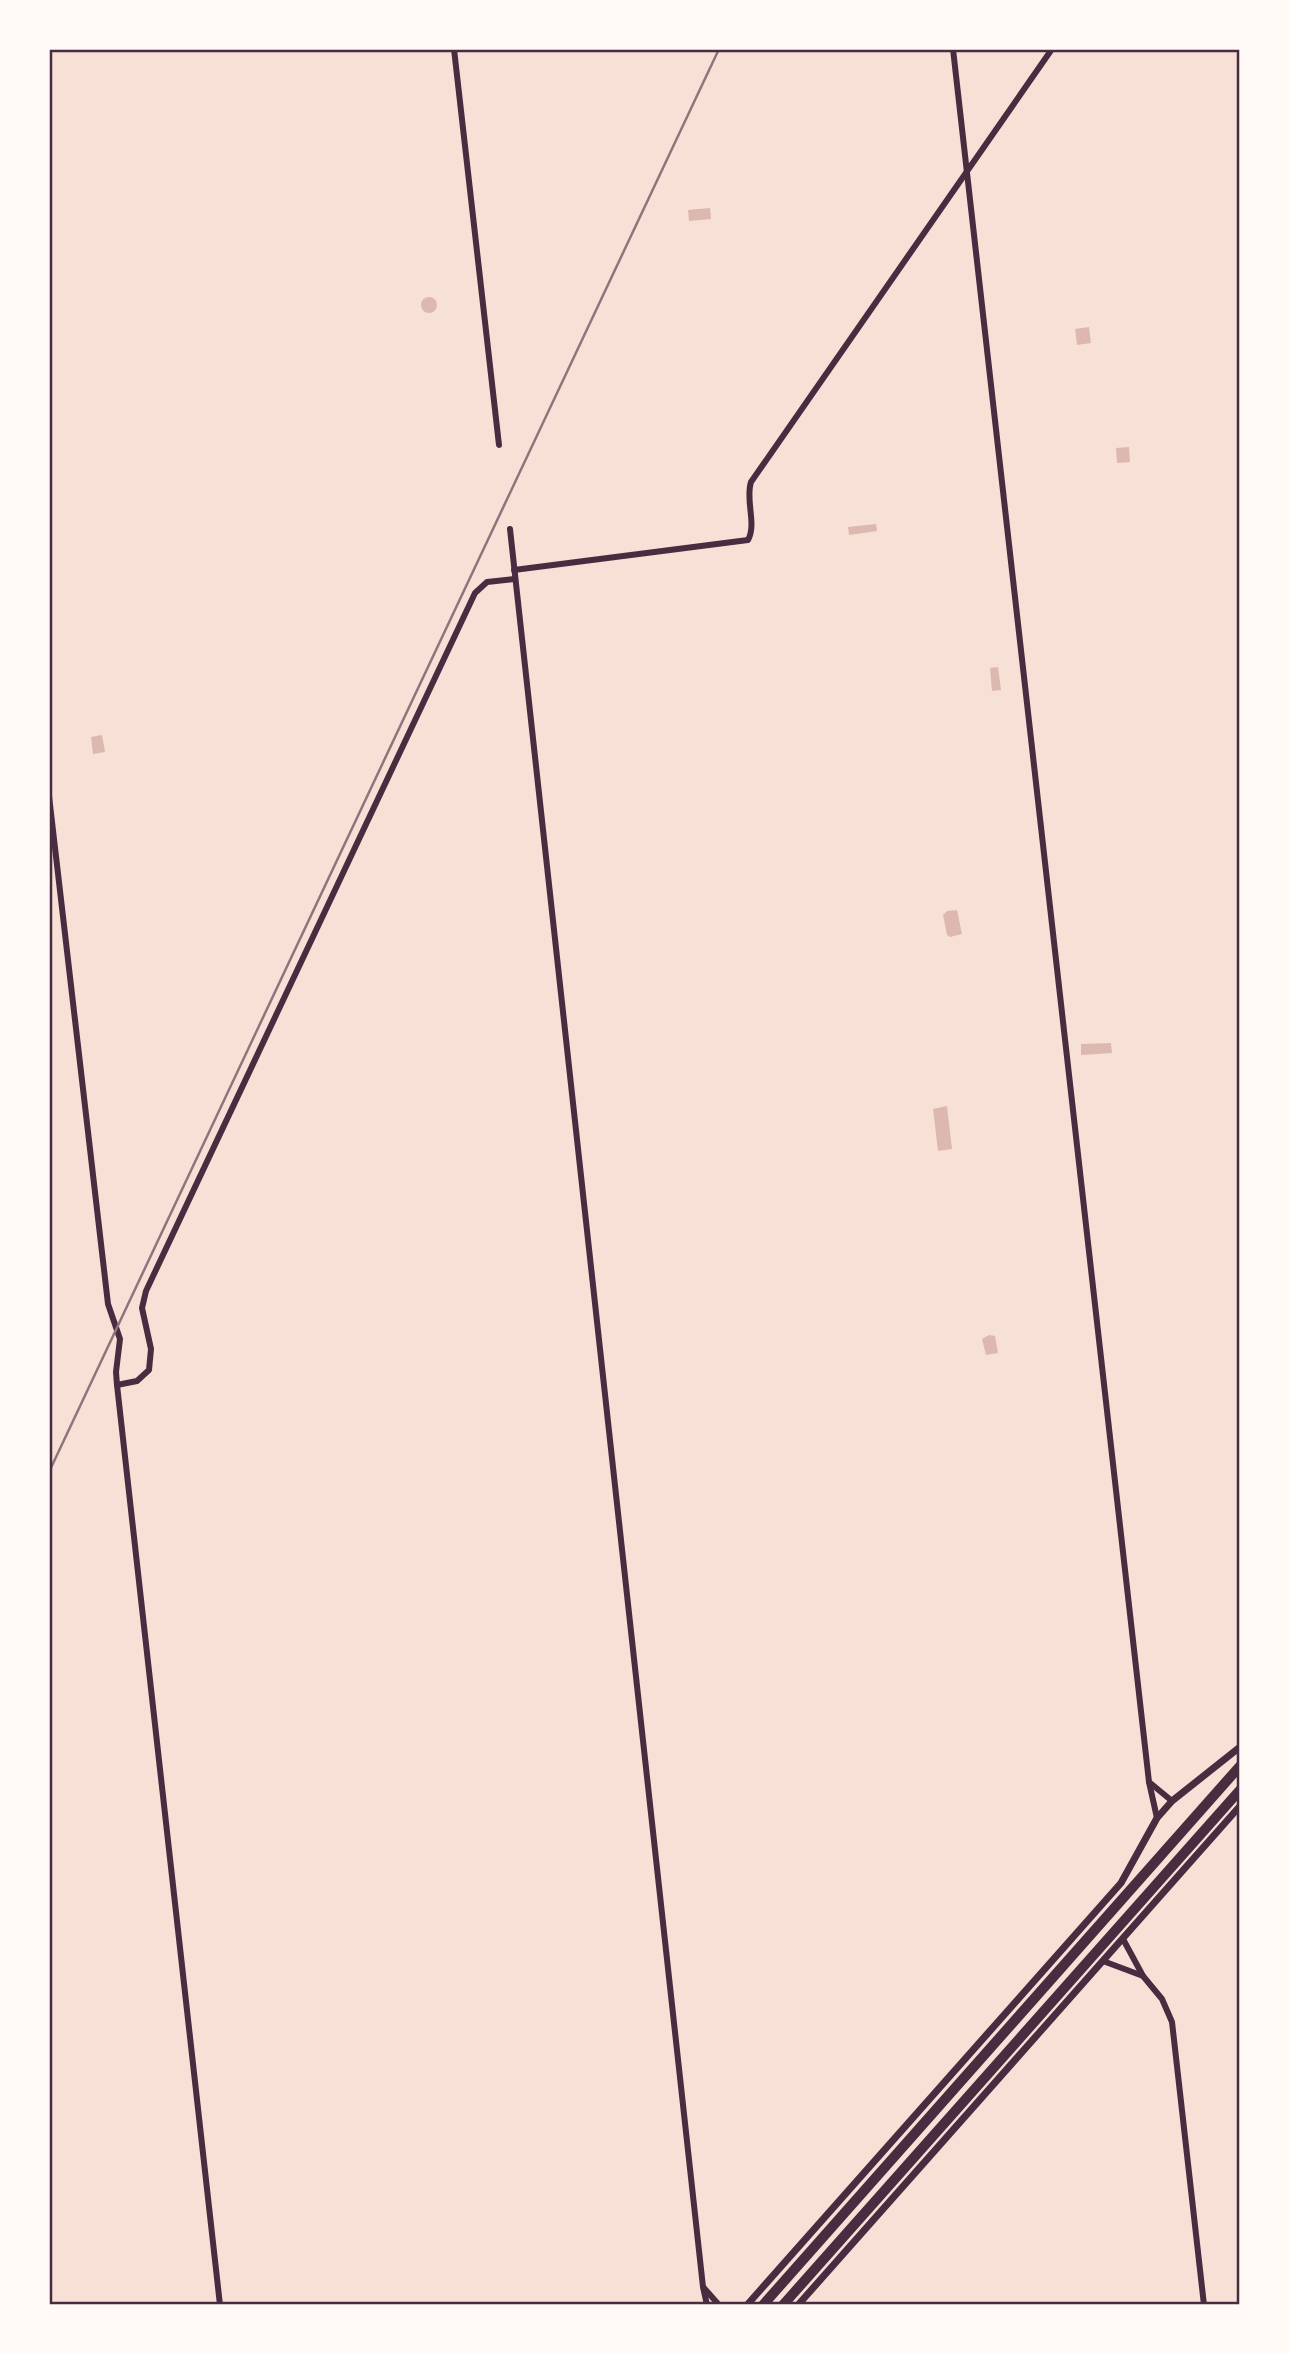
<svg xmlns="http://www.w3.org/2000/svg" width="1289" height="2354" font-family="'Golos Text',sans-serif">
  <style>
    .water { fill: #dcb8b0 }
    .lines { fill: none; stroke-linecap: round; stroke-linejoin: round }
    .minor { stroke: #4a2c40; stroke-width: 6 }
    .tertiary { stroke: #4a2c40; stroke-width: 7 }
    .trunk { stroke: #4a2c40; stroke-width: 10 }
    .rail { stroke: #8f747c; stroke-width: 2.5 }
    .neatline { fill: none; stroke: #4a2c40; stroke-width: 2.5 }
  </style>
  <rect width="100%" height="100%" fill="#f7e1d7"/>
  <g class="water">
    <path d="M710,208L711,219L689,221L688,210Z"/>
    <circle cx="429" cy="305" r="8"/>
    <path d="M1089,327L1091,343L1077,345L1075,329Z"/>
    <path d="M1129,447L1130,462L1117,463L1116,448Z"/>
    <path d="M876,524L877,531L849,535L848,527Z"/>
    <path d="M998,667L1001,690L992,691L990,668Z"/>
    <path d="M102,735L105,752L93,754L91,737Z"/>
    <path d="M957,910L962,934L950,937L947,935L943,915L947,911Z"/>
    <path d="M1111,1043L1112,1053L1081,1055V1044Z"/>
    <path d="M947,1106L952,1149L938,1151L933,1109Z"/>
    <path d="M989,1335L995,1336L998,1353L986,1355L982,1339Z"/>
  </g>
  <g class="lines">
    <g class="minor">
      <path d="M454,49L499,445"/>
      <path d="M953,49L1149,1782L1157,1818"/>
      <path d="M510,529L703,2287L707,2305"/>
      <path d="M514,570L748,540C757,524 745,500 751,482L1052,49"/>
      <path d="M49,796L108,1304L120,1339L116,1372L117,1385L220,2305"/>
      <path d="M117,1385L137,1381L149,1370L151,1349L142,1308L146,1291L475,593L487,582L514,579"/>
      <path d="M1149,1782L1172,1801"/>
      <path d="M1123,1939L1143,1976L1162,1999L1172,2022L1204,2305"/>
      <path d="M1103,1961L1143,1976"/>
      <path d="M704,2288L719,2305"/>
    </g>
    <g class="tertiary">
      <path d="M747,2305L1121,1883L1157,1818L1172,1801L1240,1747"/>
      <path d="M798,2305L1240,1806"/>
    </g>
    <g class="trunk">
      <path d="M763,2305L1240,1766"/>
      <path d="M783,2305L1240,1790"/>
    </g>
    <path class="rail" d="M49,1472L719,49"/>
  </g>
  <rect width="1289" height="2354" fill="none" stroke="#fffaf5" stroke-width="102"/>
  <rect x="51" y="51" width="1187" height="2252" class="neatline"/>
</svg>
